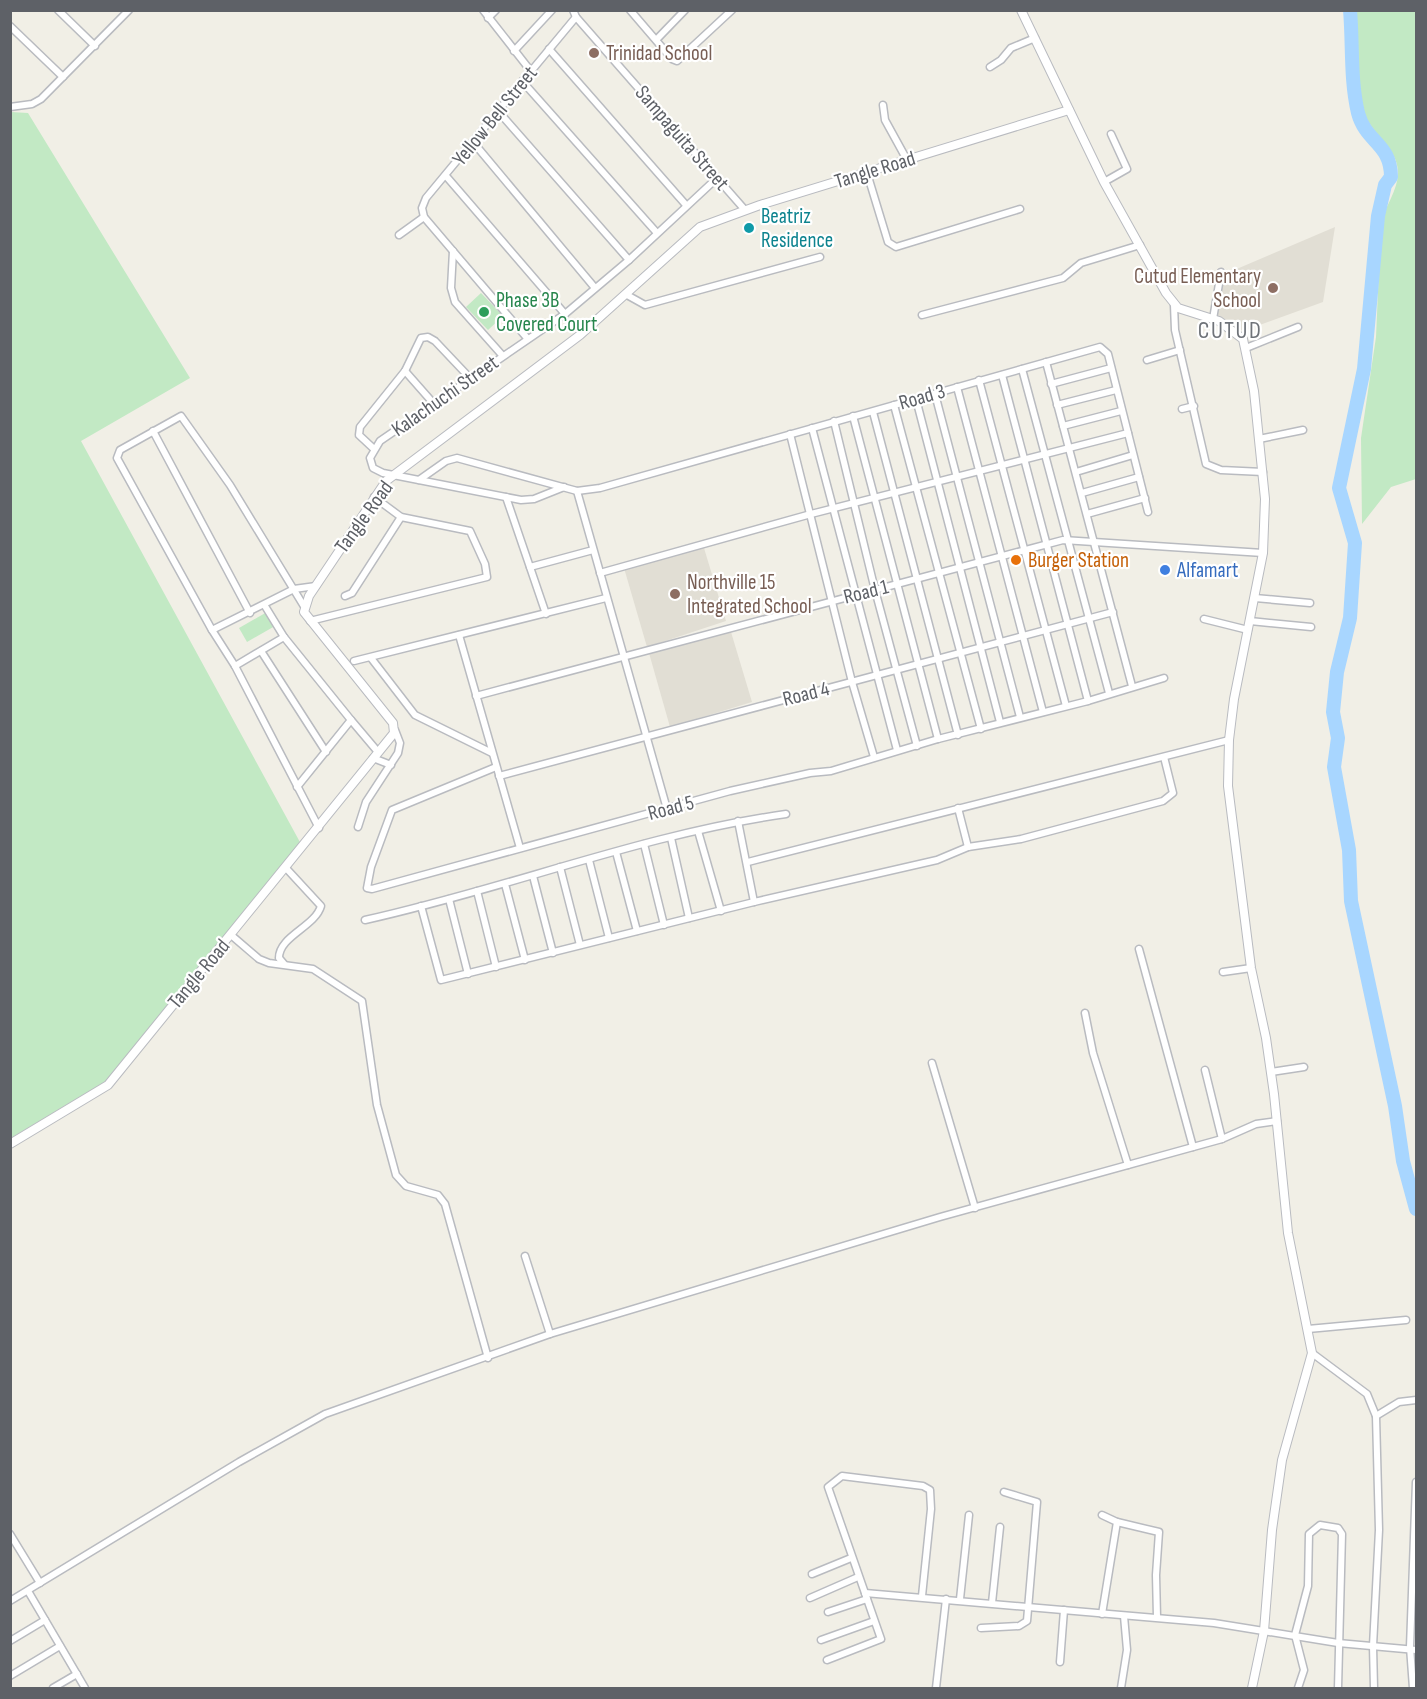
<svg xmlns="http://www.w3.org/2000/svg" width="1427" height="1699" font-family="'Sofia Sans Condensed',sans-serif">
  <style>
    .education { fill: #e1ded4 }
    .green { fill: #c2e9c4 }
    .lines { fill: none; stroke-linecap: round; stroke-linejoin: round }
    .river { stroke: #a8d6ff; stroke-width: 14 }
    .minor-casing { stroke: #b9bbc0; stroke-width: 9 }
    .tertiary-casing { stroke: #b9bbc0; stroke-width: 10 }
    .minor { stroke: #fff; stroke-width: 6 }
    .tertiary { stroke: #fff; stroke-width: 8 }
    .education-dot { fill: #8d6e63; stroke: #fff; stroke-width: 2 }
    .culture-dot { fill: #0f9aa8; stroke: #fff; stroke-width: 2 }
    .leisure-dot { fill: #2e9e5b; stroke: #fff; stroke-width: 2 }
    .food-dot { fill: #e8710a; stroke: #fff; stroke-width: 2 }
    .shop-dot { fill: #3f7fe0; stroke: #fff; stroke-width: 2 }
    .labels { text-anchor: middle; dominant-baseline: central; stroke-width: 4.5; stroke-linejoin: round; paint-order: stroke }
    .education-label { font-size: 21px; fill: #785e54; stroke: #fff; text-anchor: start }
    .street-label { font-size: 21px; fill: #5e6167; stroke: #fff }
    .culture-label { font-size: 21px; fill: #0d838f; stroke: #fff; text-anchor: start }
    .leisure-label { font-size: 21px; fill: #27864d; stroke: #fff; text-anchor: start }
    .food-label { font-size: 21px; fill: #c56008; stroke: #fff; text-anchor: start }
    .shop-label { font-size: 21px; fill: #366cbe; stroke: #fff; text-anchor: start }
    .quarter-label { font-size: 24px; letter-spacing: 1.5px; fill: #6f7379; stroke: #fff }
  </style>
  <rect width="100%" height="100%" fill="#f1efe6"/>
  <g class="education">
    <path d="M1335,227L1323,302L1243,331L1214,317L1225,274Z"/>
    <path d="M704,548L726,621L647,647L624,568Z"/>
    <path d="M731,632L752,702L670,727L649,653Z"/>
  </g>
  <g class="green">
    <path d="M1355,11H1416V479L1391,487L1362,524L1361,438L1376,337L1381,223C1385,206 1399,189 1398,171C1397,149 1375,136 1365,116C1351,86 1356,43 1355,11Z"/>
    <path d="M11,112L28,113L190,378L81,441L301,844L106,1081L11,1138Z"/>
    <path d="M481,293L503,316L488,330L466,307Z"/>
    <path d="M267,612L275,626L247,642L239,628Z"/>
  </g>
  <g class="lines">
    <path class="river" d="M1350,10C1353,44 1350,79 1358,113C1366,143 1391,143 1391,177L1385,185L1378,216L1364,369L1339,488L1355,543L1350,618L1337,672L1333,712L1338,738L1334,767L1349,850L1351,901L1395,1106L1403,1161L1416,1209"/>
    <defs>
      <g id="minor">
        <path d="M58,10L95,46"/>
        <path d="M483,10L530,70"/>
        <path d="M573,10L576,17L745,210"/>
        <path d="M630,10L672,59L677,61L732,10"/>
        <path d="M488,18L496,10"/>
        <path d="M10,26L63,77"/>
        <path d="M657,39L685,10"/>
        <path d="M549,49L686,205"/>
        <path d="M514,51L552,10"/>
        <path d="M990,67L1001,60L1011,48L1035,38"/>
        <path d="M522,81L657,233"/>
        <path d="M883,105L885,120L907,160"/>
        <path d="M10,107L32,104L41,99L129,10"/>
        <path d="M498,111L629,260"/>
        <path d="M473,142L595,288"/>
        <path d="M867,173L888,242L896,247L1020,209"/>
        <path d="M446,176L565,314"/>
        <path d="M1104,182L1127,169L1111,134"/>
        <path d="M399,235L424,217"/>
        <path d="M453,251L451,288L455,302L502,355"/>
        <path d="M627,295L645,305L820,257"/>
        <path d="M1174,305L1175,330L1206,464L1221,470L1263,472"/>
        <path d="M922,315L1063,278L1081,263L1140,245"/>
        <path d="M1213,319L1221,272"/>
        <path d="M527,338L424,217L422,208L426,198L576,17"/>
        <path d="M1246,348L1298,327"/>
        <path d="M1147,360L1180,350"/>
        <path d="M1046,362L1132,686"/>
        <path d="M1022,369L1109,693"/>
        <path d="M405,371L434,404"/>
        <path d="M1002,375L1088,701"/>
        <path d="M979,380L1066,706"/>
        <path d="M1051,384L1111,368"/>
        <path d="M957,387L1043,712"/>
        <path d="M935,394L1020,717"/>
        <path d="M916,399L1000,722"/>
        <path d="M894,405L981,729"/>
        <path d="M1057,405L1116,390"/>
        <path d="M1182,409L1194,406"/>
        <path d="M873,412L958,735"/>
        <path d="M853,416L938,739"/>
        <path d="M834,421L875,590L917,746"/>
        <path d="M1063,426L1121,411"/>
        <path d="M812,428L897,750"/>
        <path d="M153,431L250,613"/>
        <path d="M790,434L852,682L874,757"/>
        <path d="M1259,439L1303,430"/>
        <path d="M374,449L359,435L360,427L405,371L421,338L428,337L435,341L470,378"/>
        <path d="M1076,472L1133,455"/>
        <path d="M419,480L446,461L457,458L577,491L600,488L1100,347L1108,354L1148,512"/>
        <path d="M564,487L534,499L521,500L383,473L373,468L370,458L380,441L565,314L629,260L716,179"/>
        <path d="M577,491L667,809"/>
        <path d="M1082,493L1139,477"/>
        <path d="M506,497L546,614"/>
        <path d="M1087,514L1145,498"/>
        <path d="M530,567L593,550"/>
        <path d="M600,573L811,514L1128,433"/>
        <path d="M345,596L352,593L401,517"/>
        <path d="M1255,598L1310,603"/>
        <path d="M265,606L284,637L351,720L297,787"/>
        <path d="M305,608L230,485L181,416L120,450L117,458L212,630L235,666L319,828"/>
        <path d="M1204,619L1248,630"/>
        <path d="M310,621L487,577L485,564L470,531L401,517L374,497"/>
        <path d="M1250,621L1311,627"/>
        <path d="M212,630L294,589L316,586"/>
        <path d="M459,635L520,848"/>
        <path d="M261,651L326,752"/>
        <path d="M371,658L415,715L492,753"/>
        <path d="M354,661L606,598"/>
        <path d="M235,666L284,637"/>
        <path d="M476,696L1063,540L1263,553"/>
        <path d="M351,720L378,752"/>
        <path d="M373,758L391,765"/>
        <path d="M496,767L392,810L371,867L367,888L372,889L730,791L810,773L831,771L938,739L1088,701L1164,678"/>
        <path d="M499,776L1113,612"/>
        <path d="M958,808L968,847"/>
        <path d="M738,821L754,902"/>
        <path d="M358,827L366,802L398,753L400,743L395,730"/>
        <path d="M698,831L721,911"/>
        <path d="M671,838L689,918"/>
        <path d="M644,844L664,925"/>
        <path d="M616,852L637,931"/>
        <path d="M589,860L609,938"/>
        <path d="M748,862L1229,740"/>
        <path d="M560,867L580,945"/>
        <path d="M533,876L553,953"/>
        <path d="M505,884L525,960"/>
        <path d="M477,891L496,967"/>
        <path d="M449,899L468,974"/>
        <path d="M421,906L441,980L754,902L937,860L968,847L1021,839L1163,801L1173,793L1164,757"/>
        <path d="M365,920C506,889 643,834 786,814"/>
        <path d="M231,935L259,959L269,963L313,969L362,1001L377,1105L396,1175L406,1186L438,1195L445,1204L488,1358"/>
        <path d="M1139,949L1193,1147"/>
        <path d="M284,964L279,958C279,936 315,927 321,906L285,867"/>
        <path d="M1223,972L1251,968"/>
        <path d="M1085,1013L1093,1053L1128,1165"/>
        <path d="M932,1063L975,1208"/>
        <path d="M1205,1070L1222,1139"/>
        <path d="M1271,1072L1304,1067"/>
        <path d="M525,1256L550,1334"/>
        <path d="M1308,1329L1406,1320"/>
        <path d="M1312,1353L1367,1394L1376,1416L1399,1402L1416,1400"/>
        <path d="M1117,1522L1159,1532L1156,1575L1157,1617"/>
        <path d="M10,1534L40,1583"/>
        <path d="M812,1574L851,1558"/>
        <path d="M28,1591L85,1688"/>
        <path d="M865,1593L1214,1623L1338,1643L1416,1650"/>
        <path d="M810,1598L858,1577"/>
        <path d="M960,1599L969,1515"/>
        <path d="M10,1601L239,1462L325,1414L550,1334L940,1217L1222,1139L1256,1124L1277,1121"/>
        <path d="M992,1603L1000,1527"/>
        <path d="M828,1612L867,1599"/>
        <path d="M1102,1614L1117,1522L1102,1515"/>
        <path d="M981,1628L1019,1626L1027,1621L1037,1502L1004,1492"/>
        <path d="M821,1640L874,1621"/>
        <path d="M10,1641L45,1620"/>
        <path d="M827,1660L881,1639L828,1487L842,1476L923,1486L930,1490L931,1509L922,1596"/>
        <path d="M1060,1662L1064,1610"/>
        <path d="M10,1676L60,1646"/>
        <path d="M53,1688L77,1674"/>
        <path d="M936,1688L946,1599"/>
        <path d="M1121,1688L1127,1650L1124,1616"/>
        <path d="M1298,1688L1304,1670L1295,1635L1308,1586L1309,1534L1320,1525L1338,1528L1342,1534L1338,1688"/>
        <path d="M1374,1688L1373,1646L1379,1530L1376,1416"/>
        <path d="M1413,1688L1410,1647L1416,1482"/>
      </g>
      <g id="tertiary">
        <path d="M1021,10L1104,182L1166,293L1178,308L1219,321L1243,339L1254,391L1265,499L1263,553L1234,699L1229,740L1228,786L1251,968L1266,1038L1274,1094L1288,1233L1312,1353L1282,1460L1272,1530L1264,1631L1252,1688"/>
        <path d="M10,1144L108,1085L394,733L393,723L304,612L309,596L386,481L580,335L700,227L760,205L1069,110"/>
      </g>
    </defs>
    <use href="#minor" class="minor-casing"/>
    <use href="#tertiary" class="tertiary-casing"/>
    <use href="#minor" class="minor"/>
    <use href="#tertiary" class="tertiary"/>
  </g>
  <g class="education-dot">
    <circle cx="594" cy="53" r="6"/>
    <circle cx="1273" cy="288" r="6"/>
    <circle cx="675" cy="594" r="6"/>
  </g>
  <circle class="culture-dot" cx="749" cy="228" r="6"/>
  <circle class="leisure-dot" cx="484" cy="312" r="6"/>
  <circle class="food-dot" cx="1016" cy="560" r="6"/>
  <circle class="shop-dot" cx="1165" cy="570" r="6"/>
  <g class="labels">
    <g class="education-label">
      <text x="606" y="53">Trinidad School</text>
      <text x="1261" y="276" text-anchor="end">Cutud Elementary<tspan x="1261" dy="24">School</tspan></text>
      <text x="687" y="582">Northville 15<tspan x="687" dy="24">Integrated School</tspan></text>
    </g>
    <g class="street-label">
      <text transform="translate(495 116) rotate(-51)">Yellow Bell Street</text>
      <text transform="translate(682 138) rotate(49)">Sampaguita Street</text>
      <text transform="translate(875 170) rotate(-17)">Tangle Road</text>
      <text transform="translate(445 396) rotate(-35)">Kalachuchi Street</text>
      <text transform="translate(922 397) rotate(-16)">Road 3</text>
      <text transform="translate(364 517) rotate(-54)">Tangle Road</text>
      <text transform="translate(866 592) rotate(-14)">Road 1</text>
      <text transform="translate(806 694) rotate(-14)">Road 4</text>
      <text transform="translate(671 808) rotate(-15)">Road 5</text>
      <text transform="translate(199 974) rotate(-50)">Tangle Road</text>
    </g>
    <g class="culture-label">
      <text x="761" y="216">Beatriz<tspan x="761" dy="24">Residence</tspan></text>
    </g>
    <g class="leisure-label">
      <text x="496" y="300">Phase 3B<tspan x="496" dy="24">Covered Court</tspan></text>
    </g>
    <g class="food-label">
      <text x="1028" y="560">Burger Station</text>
    </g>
    <g class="shop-label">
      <text x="1177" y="570">Alfamart</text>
    </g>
    <g class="quarter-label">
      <text x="1230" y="330">CUTUD</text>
    </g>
  </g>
  <rect width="1427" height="1699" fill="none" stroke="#5e6167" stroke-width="24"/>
</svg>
